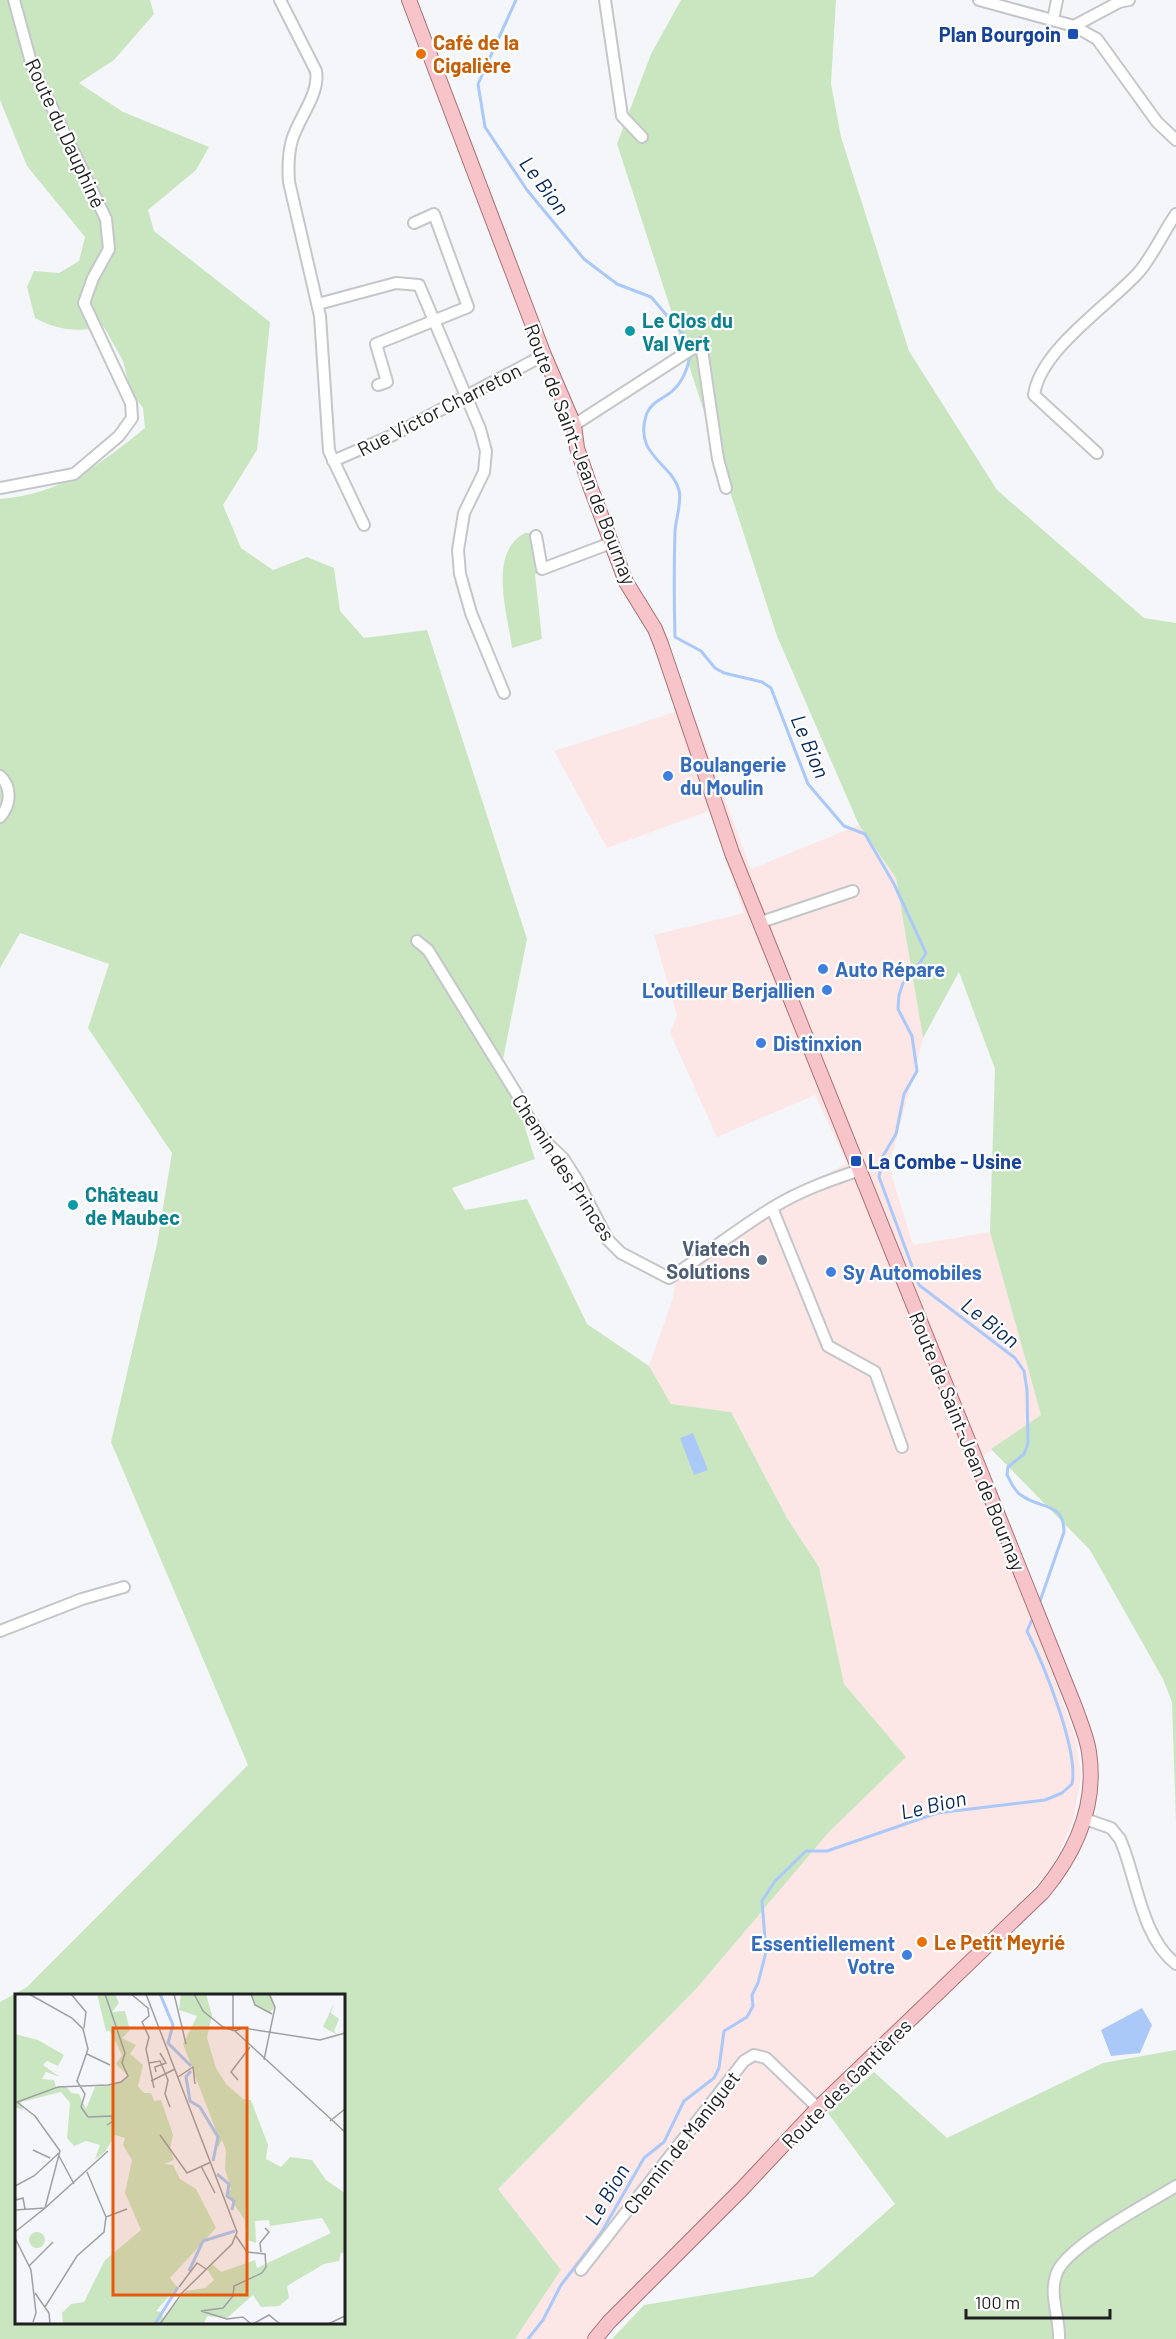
<svg xmlns="http://www.w3.org/2000/svg" width="1176" height="2339" font-family="Barlow,sans-serif">
  <style>
    .industrial { fill: #fce6e6 }
    .green { fill: #cae6c1; fill-rule: evenodd }
    .water { fill: #aac9f8 }
    .lines { fill: none; stroke-linecap: round; stroke-linejoin: round }
    .stream { stroke: #aac9f8; stroke-width: 3 }
    .minor-casing { stroke: #c4c6c9; stroke-width: 14 }
    .major-casing { stroke: #a87277; stroke-width: 16 }
    .minor { stroke: #fff; stroke-width: 10 }
    .major { stroke: #f7c5c9; stroke-width: 14 }
    .transit-dot { fill: #1a4fb4; stroke: #fff; stroke-width: 2 }
    .food-dot { fill: #e8710a; stroke: #fff; stroke-width: 2 }
    .culture-dot { fill: #0f9aa8; stroke: #fff; stroke-width: 2 }
    .shop-dot { fill: #3f7fe0; stroke: #fff; stroke-width: 2 }
    .service-dot { fill: #5c6f8a; stroke: #fff; stroke-width: 2 }
    .labels { text-anchor: middle; dominant-baseline: central; stroke-width: 4.5; stroke-linejoin: round; paint-order: stroke }
    .transit-label { font-size: 20px; font-weight: bold; fill: #164399; stroke: #fff; text-anchor: end }
    .food-label { font-size: 20px; font-weight: bold; fill: #c56008; stroke: #fff; text-anchor: start }
    .street-label { font-size: 20px; fill: #1f1f21; stroke: #fff }
    .culture-label { font-size: 20px; font-weight: bold; fill: #0d838f; stroke: #fff; text-anchor: start }
    .shop-label { font-size: 20px; font-weight: bold; fill: #366cbe; stroke: #fff; text-anchor: start }
    .service-label { font-size: 20px; font-weight: bold; fill: #4e5e75; stroke: #fff; text-anchor: end }
    .water-label { font-size: 21px; font-style: italic; fill: #042759; stroke: #fff }
    .inset-river { fill: none; stroke: #aac9f8; stroke-width: 3 }
    .inset-road { fill: none; stroke: #9fa0a3; stroke-width: 1.5 }
    .view { fill: #e8590c; fill-opacity: 0.15; stroke: #e8590c; stroke-width: 3 }
    .inset-edge { fill: none; stroke: #1f1f21; stroke-width: 3 }
  </style>
  <rect width="100%" height="100%" fill="#f4f6fa"/>
  <path class="industrial" d="M691,707L751,869L859,825L896,878L923,1038L889,1167L913,1245L990,1232L1041,1415L982,1457L1029,1610L1076,1739L1081,1776L1073,1821L1052,1868L959,1967L757,2163L588,2339H515L561,2270L498,2189L696,1989L828,1833L905,1757L844,1684L819,1567L787,1518L731,1412L671,1404L649,1366L673,1298L676,1275L762,1211L847,1163L815,1095L717,1137L670,1033L677,1015L654,935L744,913L709,811L607,848L554,751Z"/>
  <g class="green">
    <path d="M0,0H150L154,14L114,60L79,83L123,112L209,147L196,170L148,210L154,231L270,322L257,450L223,505L241,548L273,570L307,557L334,568L340,611L364,638L427,630L527,939L503,1059L535,1159L452,1188L465,1210L527,1199L587,1324L649,1366L671,1404L731,1412L787,1518L819,1567L844,1684L906,1757L828,1833L696,1989L498,2189L561,2270L515,2339H0V2002L27,1987L248,1765L111,1442L157,1244L172,1153L88,1028L109,964L20,933L0,968V499C60,494 100,465 145,428L143,408L130,390L123,361L104,327C78,332 59,331 35,318L27,287L34,271L59,273L79,261L85,237L27,166L0,100ZM16,1996H344V2322H16Z"/>
    <path d="M681,0H836L831,84L841,137L909,351L997,490L1144,618L1176,623V1823L1172,1702L1163,1679L1090,1550L991,1449L1041,1415L990,1232L995,1069L959,972L923,1038L896,878L859,825L777,636L617,144L651,54Z"/>
    <path d="M525,533H533L541,572L535,574L542,639L512,648C508,614 487,553 525,533Z"/>
    <path d="M1176,2050V2339H612L644,2305L813,2277L895,2204L828,2113L874,2072L947,2138L1103,2063Z"/>
  </g>
  <g class="water">
    <path d="M693,1433L708,1470L694,1475L680,1438Z"/>
    <path d="M1142,2008L1152,2025L1140,2053L1111,2056L1101,2030Z"/>
  </g>
  <g class="lines">
    <g class="stream">
      <path d="M516,0L478,84L485,127L527,190L584,259L617,284L651,297L689,341"/>
      <path d="M690,356C687,372 681,386 667,395C659,400 651,404 647,413C632,455 672,463 679,490C682,502 676,518 675,531C674,566 674,602 675,637L701,651L715,668L724,673L762,682L771,688L808,784L844,826L865,834L894,884L926,953L912,975L903,983L899,995L898,1009L912,1036L917,1071L904,1094L896,1134L883,1156L879,1177L919,1285L1015,1358L1024,1371L1027,1390L1028,1443L1024,1454L1008,1467L1007,1475C1011,1482 1014,1491 1021,1495C1040,1510 1064,1501 1064,1532L1039,1604"/>
      <path d="M528,2339L543,2320L561,2285L601,2233L644,2158L664,2142L684,2101L714,2078L719,2068L724,2031L747,2017L753,2006L752,1995L758,1983L766,1952L762,1901L775,1881L806,1851H827L937,1813L1045,1800L1062,1793L1072,1784C1079,1750 1043,1663 1027,1631L1034,1615"/>
    </g>
    <defs>
      <g id="minor">
        <path d="M280,0L316,71C320,94 299,117 292,140C288,154 288,168 289,182L320,316L329,451L364,525"/>
        <path d="M605,0L622,116L642,137"/>
        <path d="M979,0L1074,26L1097,39L1157,122L1176,140"/>
        <path d="M1053,20L1057,0"/>
        <path d="M1074,26L1119,2L1129,0"/>
        <path d="M318,304L396,283L419,285L480,429L486,451L484,472L464,513L458,550L460,574L471,613L504,693"/>
        <path d="M378,385L387,382L376,344L468,307L434,214L414,223"/>
        <path d="M574,425L701,343L718,459L726,488"/>
        <path d="M1097,453L1034,395C1040,350 1108,306 1138,273C1151,259 1164,231 1176,214"/>
        <path d="M333,461L393,435L544,355"/>
        <path d="M0,488L74,474L119,436L132,418L131,403L84,303L93,278L109,249L106,219L32,66L14,0"/>
        <path d="M536,536L542,569L611,543"/>
        <path d="M0,776C12,787 11,805 0,817"/>
        <path d="M761,922L853,891"/>
        <path d="M417,941L428,950L521,1101L527,1115L545,1141L563,1158L577,1180L608,1240L621,1253L669,1278C704,1256 736,1230 772,1208C799,1191 830,1180 860,1170"/>
        <path d="M772,1208L828,1346L875,1372L902,1447"/>
        <path d="M0,1631L82,1599L124,1587"/>
        <path d="M1085,1819L1111,1828L1120,1839C1137,1878 1141,1937 1176,1964"/>
        <path d="M581,2270L744,2061L754,2055L766,2058L818,2108"/>
        <path d="M1059,2339C1060,2318 1049,2296 1056,2275C1064,2247 1149,2203 1176,2186"/>
      </g>
      <path id="major" d="M409,0L544,355L574,425L577,448L590,486L626,582L655,629L661,644L732,853L1075,1707C1080,1722 1087,1737 1089,1752C1097,1804 1076,1852 1043,1892L818,2108L740,2191L609,2322L595,2339"/>
    </defs>
    <use href="#minor" class="minor-casing"/>
    <use href="#major" class="major-casing"/>
    <use href="#minor" class="minor"/>
    <use href="#major" class="major"/>
  </g>
  <g class="transit-dot">
    <rect x="1067" y="28" width="12" height="12" rx="3"/>
    <rect x="850" y="1155" width="12" height="12" rx="3"/>
  </g>
  <g class="food-dot">
    <circle cx="421" cy="54" r="6"/>
    <circle cx="922" cy="1942" r="6"/>
  </g>
  <g class="culture-dot">
    <circle cx="630" cy="331" r="6"/>
    <circle cx="73" cy="1205" r="6"/>
  </g>
  <g class="shop-dot">
    <circle cx="668" cy="776" r="6"/>
    <circle cx="823" cy="969" r="6"/>
    <circle cx="827" cy="990" r="6"/>
    <circle cx="761" cy="1043" r="6"/>
    <circle cx="831" cy="1272" r="6"/>
    <circle cx="907" cy="1955" r="6"/>
  </g>
  <circle class="service-dot" cx="762" cy="1260" r="6"/>
  <g class="labels">
    <g class="transit-label">
      <text x="1061" y="34">Plan Bourgoin</text>
      <text x="868" y="1161" text-anchor="start">La Combe - Usine</text>
    </g>
    <g class="food-label">
      <text x="433" y="42">Café de la<tspan x="433" dy="23">Cigalière</tspan></text>
      <text x="934" y="1942">Le Petit Meyrié</text>
    </g>
    <g class="street-label">
      <text transform="translate(66 133) rotate(65)">Route du Dauphiné</text>
      <text transform="translate(439 409) rotate(-27)">Rue Victor Charreton</text>
      <text transform="translate(581 454) rotate(69)">Route de Saint-Jean de Bournay</text>
      <text transform="translate(564 1167) rotate(57)">Chemin des Princes</text>
      <text transform="translate(968 1441) rotate(68)">Route de Saint-Jean de Bournay</text>
      <text transform="translate(846 2083) rotate(-45)">Route des Gantières</text>
      <text transform="translate(681 2142) rotate(-52)">Chemin de Maniguet</text>
    </g>
    <g class="culture-label">
      <text x="642" y="320">Le Clos du<tspan x="642" dy="23">Val Vert</tspan></text>
      <text x="85" y="1194">Château<tspan x="85" dy="23">de Maubec</tspan></text>
    </g>
    <g class="shop-label">
      <text x="680" y="764">Boulangerie<tspan x="680" dy="23">du Moulin</tspan></text>
      <text x="835" y="969">Auto Répare</text>
      <text x="815" y="990" text-anchor="end">L'outilleur Berjallien</text>
      <text x="773" y="1043">Distinxion</text>
      <text x="843" y="1272">Sy Automobiles</text>
      <text x="895" y="1943" text-anchor="end">Essentiellement<tspan x="895" dy="23">Votre</tspan></text>
    </g>
    <g class="service-label">
      <text x="750" y="1248">Viatech<tspan x="750" dy="23">Solutions</tspan></text>
    </g>
    <g class="water-label">
      <text transform="translate(545 185) rotate(53)">Le Bion</text>
      <text transform="translate(811 746) rotate(67)">Le Bion</text>
      <text transform="translate(991 1322) rotate(38)">Le Bion</text>
      <text transform="translate(933 1804) rotate(-13)">Le Bion</text>
      <text transform="translate(606 2194) rotate(-59)">Le Bion</text>
    </g>
  </g>
  <g transform="translate(15 1994)">
    <rect width="330" height="330" fill="#f4f6fa"/>
    <path d="M82,0H100L104,9L97,18L110,17L115,36L107,44L121,51L115,60L128,71L123,92L129,99H136L139,107L146,106L158,141L155,155L159,166L149,170L158,171L165,185L181,195L201,234L155,284L162,293L141,317L147,318L148,325L171,297L190,294L199,286L192,275L197,270L206,278L240,266L242,274L316,239L307,224L255,232L254,226L240,227L241,249L232,246L230,226L211,199L216,195L210,175L211,156L207,146L203,153L200,134L168,50L182,22L164,16L166,0H191L197,21L192,44L201,74L211,90L228,105L236,106L253,151L251,165L266,173L275,163L297,166L311,186L330,199V259H326L324,267L309,270L272,292L274,304L264,312L246,313L238,301L212,324L192,322L189,330H48L47,319L56,310L69,308L90,266L126,236L110,199L117,166L108,151L110,144L100,141L90,158L80,165L85,151L71,147L59,152L52,144L55,109L46,98L6,108L8,116L0,113V40L23,46L49,61L43,72L32,67L28,71L45,83L31,78L27,85L39,86L41,93L50,92L57,99L64,100L71,115L80,93L98,91L114,83L101,70L107,61L95,37H91ZM236,0H256L260,13L255,18L240,11ZM319,9L316,19L324,25L319,37L323,41L308,33ZM14 246a8 8 0 1 1 16 0a8 8 0 1 1-16 0Z" fill="#cae6c1"/>
    <path class="inset-river" d="M145,0L158,31L153,49L176,72M176,77L171,83L175,107L185,113L203,143L198,167M202,180L214,190L212,202L219,207L217,216M174,277L188,247L220,237M140,330L163,293"/>
    <path class="inset-road" d="M14,0L57,24L68,35L73,55L62,87L70,100L66,113L73,123L97,122L98,127L92,131M56,0L71,18L69,34M116,0L134,15M131,0L222,238L217,250L167,299L145,330M159,0L171,50M179,0L188,17L208,33L220,37M236,0L240,11L257,20M133,15L134,22L127,28L134,43L131,55L139,94M218,36V0M220,37L330,138M220,37L228,34L305,46L330,39M72,60L95,71M249,66L260,13L254,0M134,69L145,67L153,86L150,100L155,113M141,78L140,73L151,69L145,59M163,83L178,73L180,90M223,86L216,78L235,53M136,87L160,75M315,127L330,115M145,141L172,179L196,168M18,156L35,164M44,162L59,190M186,172L200,199M0,192L19,182L44,159M0,202L1,206L8,204L10,215M0,216L30,214L93,157M91,223L112,215M0,238L30,214L45,157L20,122L2,108L43,93L93,91L106,88L113,82L107,69L110,59L90,0M221,242L232,258L250,260L251,273L247,279L219,292L218,302L208,314L186,317L212,325L228,323L236,330M0,244L16,276L21,319L18,328M246,258L245,249L254,238L250,234M14,272L38,248M164,293L182,269L191,275M20,299L34,319L35,330M30,313L62,262L89,238L91,223L72,178M238,330L254,321L265,330M313,330L330,322"/>
    <path class="view" d="M98,34H232V301H98Z"/>
    <rect width="330" height="330" class="inset-edge"/>
  </g>
  <path d="M966 2309v9h144v-9" fill="none" stroke="#1f1f21" stroke-width="3"/>
  <text x="975" y="2309" font-size="18" fill="#1f1f21" stroke="#ffffff" stroke-width="4.5" paint-order="stroke">100 m</text>
</svg>
